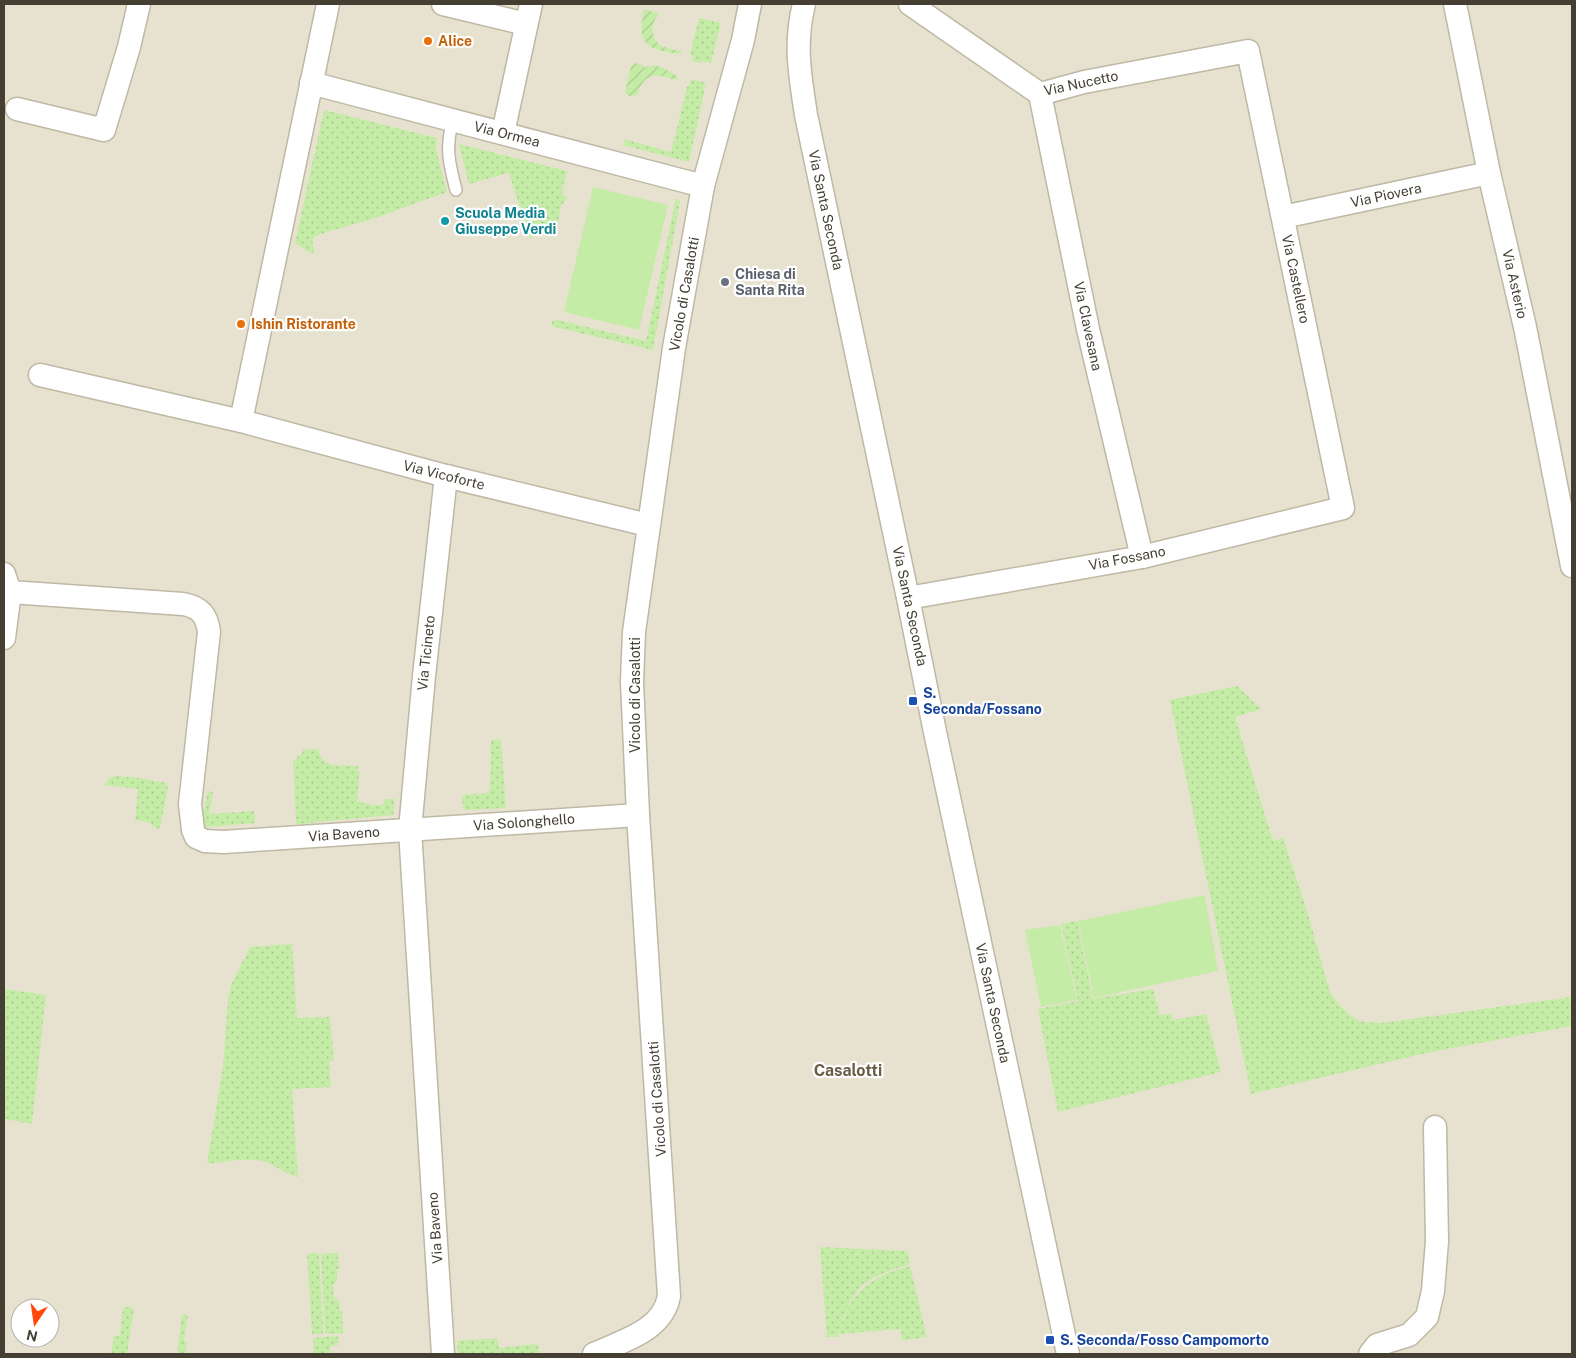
<svg xmlns="http://www.w3.org/2000/svg" width="1576" height="1358" font-family="'Public Sans',sans-serif">
  <style>
    .residential { fill: #e7e2cf; fill-rule: evenodd }
    .grass { fill: url(#grass-dots) }
    .garden { fill: url(#garden-furrows) }
    .pitch { fill: #c5eca6 }
    .lines { fill: none; stroke-linecap: round; stroke-linejoin: round }
    .lane-casing { stroke: #beb8a4; stroke-width: 14 }
    .street-casing { stroke: #beb8a4; stroke-width: 25 }
    .lane { stroke: #fff; stroke-width: 11 }
    .street { stroke: #fff; stroke-width: 22 }
    .food-dot { fill: #e8710a; stroke: #fff; stroke-width: 2 }
    .culture-dot { fill: #0f9aa8; stroke: #fff; stroke-width: 2 }
    .worship-dot { fill: #6b7280; stroke: #fff; stroke-width: 2 }
    .transit-dot { fill: #1a4fb4; stroke: #fff; stroke-width: 2 }
    .labels { text-anchor: middle; dominant-baseline: central; stroke-width: 4.5; stroke-linejoin: round; paint-order: stroke }
    .food-label { font-size: 14px; font-weight: bold; fill: #c56008; stroke: #fff; text-anchor: start }
    .street-label { font-size: 14px; fill: #443f32; stroke: #fff }
    .culture-label { font-size: 14px; font-weight: bold; fill: #0d838f; stroke: #fff; text-anchor: start }
    .worship-label { font-size: 14px; font-weight: bold; fill: #5b616d; stroke: #fff; text-anchor: start }
    .transit-label { font-size: 14px; font-weight: bold; fill: #164399; stroke: #fff; text-anchor: start }
    .quarter-label { font-size: 16px; font-weight: bold; fill: #685e48; stroke: #fff }
  </style>
  <defs>
    <pattern id="grass-dots" width="8" height="8" patternUnits="userSpaceOnUse" patternTransform="scale(1.25)"><rect width="8" height="8" fill="#c5eca6"/><path d="M2 2h.1M6 6h.1" fill="none" stroke="#aacb8f" stroke-width="1.8" stroke-linecap="round"/></pattern>
    <pattern id="garden-furrows" width="10" height="10" patternUnits="userSpaceOnUse" patternTransform="scale(1.25)"><rect width="10" height="10" fill="#c5eca6"/><path d="M-1 1l2-2M0 10L10 0M9 11l2-2" fill="none" stroke="#aacb8f"/></pattern>
  </defs>
  <rect width="100%" height="100%" fill="#f3efe2"/>
  <path class="residential" d="M4,4H1572V1354H4ZM20,1308H50V1338H20Z"/>
  <g class="grass">
    <path d="M699,18L721,23L711,63L702,61L701,63L692,61L693,57L690,55Z"/>
    <path d="M691,79L706,83L689,162L623,145L625,139L671,152L687,87L689,86Z"/>
    <path d="M324,110L437,138L436,150L447,192L372,219L317,235C310,239 313,245 315,252L310,253L295,243Z"/>
    <path d="M459,144L567,171L562,193L567,198L561,206L556,235L537,234L535,237L530,238L509,173L469,184Z"/>
    <path d="M676,198L680,201L653,350L551,326L553,319L646,341Z"/>
    <path d="M1237,686L1261,709L1235,717L1273,841L1283,838L1307,911L1330,992C1337,1004 1350,1018 1364,1022C1369,1023 1376,1022 1381,1023L1572,997V1026L1431,1052L1251,1094L1170,700Z"/>
    <path d="M501,739L506,808L465,810L463,807L462,795L487,793L490,789L491,740Z"/>
    <path d="M319,749C319,769 343,765 358,766L357,771H360L357,801L371,805H383L385,799H395L393,815L296,824L293,760L297,759L298,755L302,754L303,750Z"/>
    <path d="M115,776L139,778L166,783L168,788L160,829L152,826L150,822L135,820L138,789L104,785L108,779Z"/>
    <path d="M208,790L213,793L209,814L254,811L255,823L208,827L205,826L202,821Z"/>
    <path d="M1077,921L1093,999L1153,989L1160,1015L1171,1014L1172,1020L1206,1014L1221,1072L1058,1112L1038,1009L1078,1001L1061,924Z"/>
    <path d="M292,944L297,1018L330,1017L334,1061H329L331,1087L292,1089L298,1177C286,1175 278,1167 266,1162C251,1157 223,1162 207,1164L223,1067L228,1001L231,985L250,947Z"/>
    <path d="M4,989L46,995L32,1124L4,1119Z"/>
    <path d="M820,1247L907,1251L910,1264C896,1269 880,1273 867,1282C852,1291 841,1320 838,1337H827Z"/>
    <path d="M319,1253L323,1329V1334H312L307,1254Z"/>
    <path d="M338,1253L339,1269H337V1281L333,1284L334,1298L339,1300L340,1310L342,1311L343,1333L325,1334L321,1254Z"/>
    <path d="M910,1266L927,1337L902,1340L900,1329L839,1334C849,1292 870,1277 910,1266Z"/>
    <path d="M123,1307L134,1308L127,1354H111L114,1336H120Z"/>
    <path d="M182,1314L188,1315L184,1341L187,1343L186,1354H177Z"/>
    <path d="M338,1336L339,1345L330,1346V1354H314L313,1338Z"/>
    <path d="M497,1338L499,1348L538,1344L539,1354H458L457,1341Z"/>
  </g>
  <g class="garden">
    <path d="M644,9L659,14C654,20 652,25 653,33C655,48 669,48 681,51V54C647,50 636,45 644,9Z"/>
    <path d="M634,63L643,65L644,68C657,61 667,71 677,76L678,79L675,80C655,72 644,73 637,95L629,96L625,93L631,66Z"/>
  </g>
  <g class="pitch">
    <path d="M593,187L668,205L639,330L564,312Z"/>
    <path d="M1205,895L1218,971L1094,998L1078,921Z"/>
    <path d="M1060,925L1077,1000L1041,1007L1025,930Z"/>
  </g>
  <g class="lines">
    <defs>
      <path id="lane" d="M453,120C445,147 449,163 456,190"/>
      <g id="street">
        <path d="M328,4L241,421L446,476L648,525"/>
        <path d="M443,4L526,24"/>
        <path d="M804,4C794,44 800,75 806,115L908,598L935,732L1068,1354"/>
        <path d="M1455,4L1489,173L1525,327L1572,566"/>
        <path d="M311,83L703,186"/>
        <path d="M1040,94L1088,329L1142,557"/>
        <path d="M17,109L104,130L129,47L139,4"/>
        <path d="M503,133L531,4"/>
        <path d="M1283,217L1489,173"/>
        <path d="M40,375L241,421"/>
        <path d="M4,574L10,592L183,604C200,607 207,615 209,632L190,804L193,830L196,837L205,841L223,842L638,815"/>
        <path d="M908,598L1142,557L1343,508L1248,51L1084,82L1040,94L910,4"/>
        <path d="M4,638L10,592"/>
        <path d="M443,1354L410,830L424,676L446,476"/>
        <path d="M594,1354C622,1341 663,1331 669,1296L638,815L632,682L634,632L674,348L703,186L743,40L750,4"/>
        <path d="M1370,1354L1377,1345L1409,1335L1427,1317L1433,1291L1437,1241L1435,1127"/>
      </g>
    </defs>
    <use href="#lane" class="lane-casing"/>
    <use href="#street" class="street-casing"/>
    <use href="#lane" class="lane"/>
    <use href="#street" class="street"/>
  </g>
  <g class="food-dot">
    <circle cx="428" cy="41" r="5"/>
    <circle cx="241" cy="324" r="5"/>
  </g>
  <circle class="culture-dot" cx="445" cy="221" r="5"/>
  <circle class="worship-dot" cx="725" cy="282" r="5"/>
  <g class="transit-dot">
    <rect x="908" y="696" width="10" height="10" rx="2.5"/>
    <rect x="1045" y="1335" width="10" height="10" rx="2.5"/>
  </g>
  <g class="labels">
    <g class="food-label">
      <text x="438" y="41">Alice</text>
      <text x="251" y="324">Ishin Ristorante</text>
    </g>
    <g class="street-label">
      <text transform="translate(1081 83) rotate(-12)">Via Nucetto</text>
      <text transform="translate(507 134) rotate(14)">Via Ormea</text>
      <text transform="translate(1386 195) rotate(-12)">Via Piovera</text>
      <text transform="translate(826 210) rotate(78)">Via Santa Seconda</text>
      <text transform="translate(1296 279) rotate(78)">Via Castellero</text>
      <text transform="translate(1515 284) rotate(77)">Via Asterio</text>
      <text transform="translate(684 294) rotate(-80)">Vicolo di Casalotti</text>
      <text transform="translate(1088 326) rotate(78)">Via Clavesana</text>
      <text transform="translate(444 475) rotate(14)">Via Vicoforte</text>
      <text transform="translate(1127 558) rotate(-11)">Via Fossano</text>
      <text transform="translate(910 606) rotate(78)">Via Santa Seconda</text>
      <text transform="translate(426 653) rotate(-84)">Via Ticineto</text>
      <text transform="translate(635 695) rotate(-90)">Vicolo di Casalotti</text>
      <text transform="translate(524 822) rotate(-4)">Via Solonghello</text>
      <text transform="translate(344 834) rotate(-4)">Via Baveno</text>
      <text transform="translate(993 1003) rotate(78)">Via Santa Seconda</text>
      <text transform="translate(657 1099) rotate(-94)">Vicolo di Casalotti</text>
      <text transform="translate(435 1228) rotate(-94)">Via Baveno</text>
    </g>
    <g class="culture-label">
      <text x="455" y="213">Scuola Media<tspan x="455" dy="16">Giuseppe Verdi</tspan></text>
    </g>
    <g class="worship-label">
      <text x="735" y="274">Chiesa di<tspan x="735" dy="16">Santa Rita</tspan></text>
    </g>
    <g class="transit-label">
      <text x="923" y="693">S.<tspan x="923" dy="16">Seconda/Fossano</tspan></text>
      <text x="1060" y="1340">S. Seconda/Fosso Campomorto</text>
    </g>
    <g class="quarter-label">
      <text x="848" y="1070">Casalotti</text>
    </g>
  </g>
  <rect width="1576" height="1358" fill="none" stroke="#443f32" stroke-width="10"/>
  <g transform="translate(35 1323) rotate(193)"><circle r="24" fill="#ffffff" stroke="#b4b2ad"/>
  <path d="M0-4L9 19L0 12L-9 19Z" fill="#ff480c"/>
  <text y="-8" font-size="14" font-weight="bold" text-anchor="middle" fill="#443f32">N</text>
  </g>
</svg>
